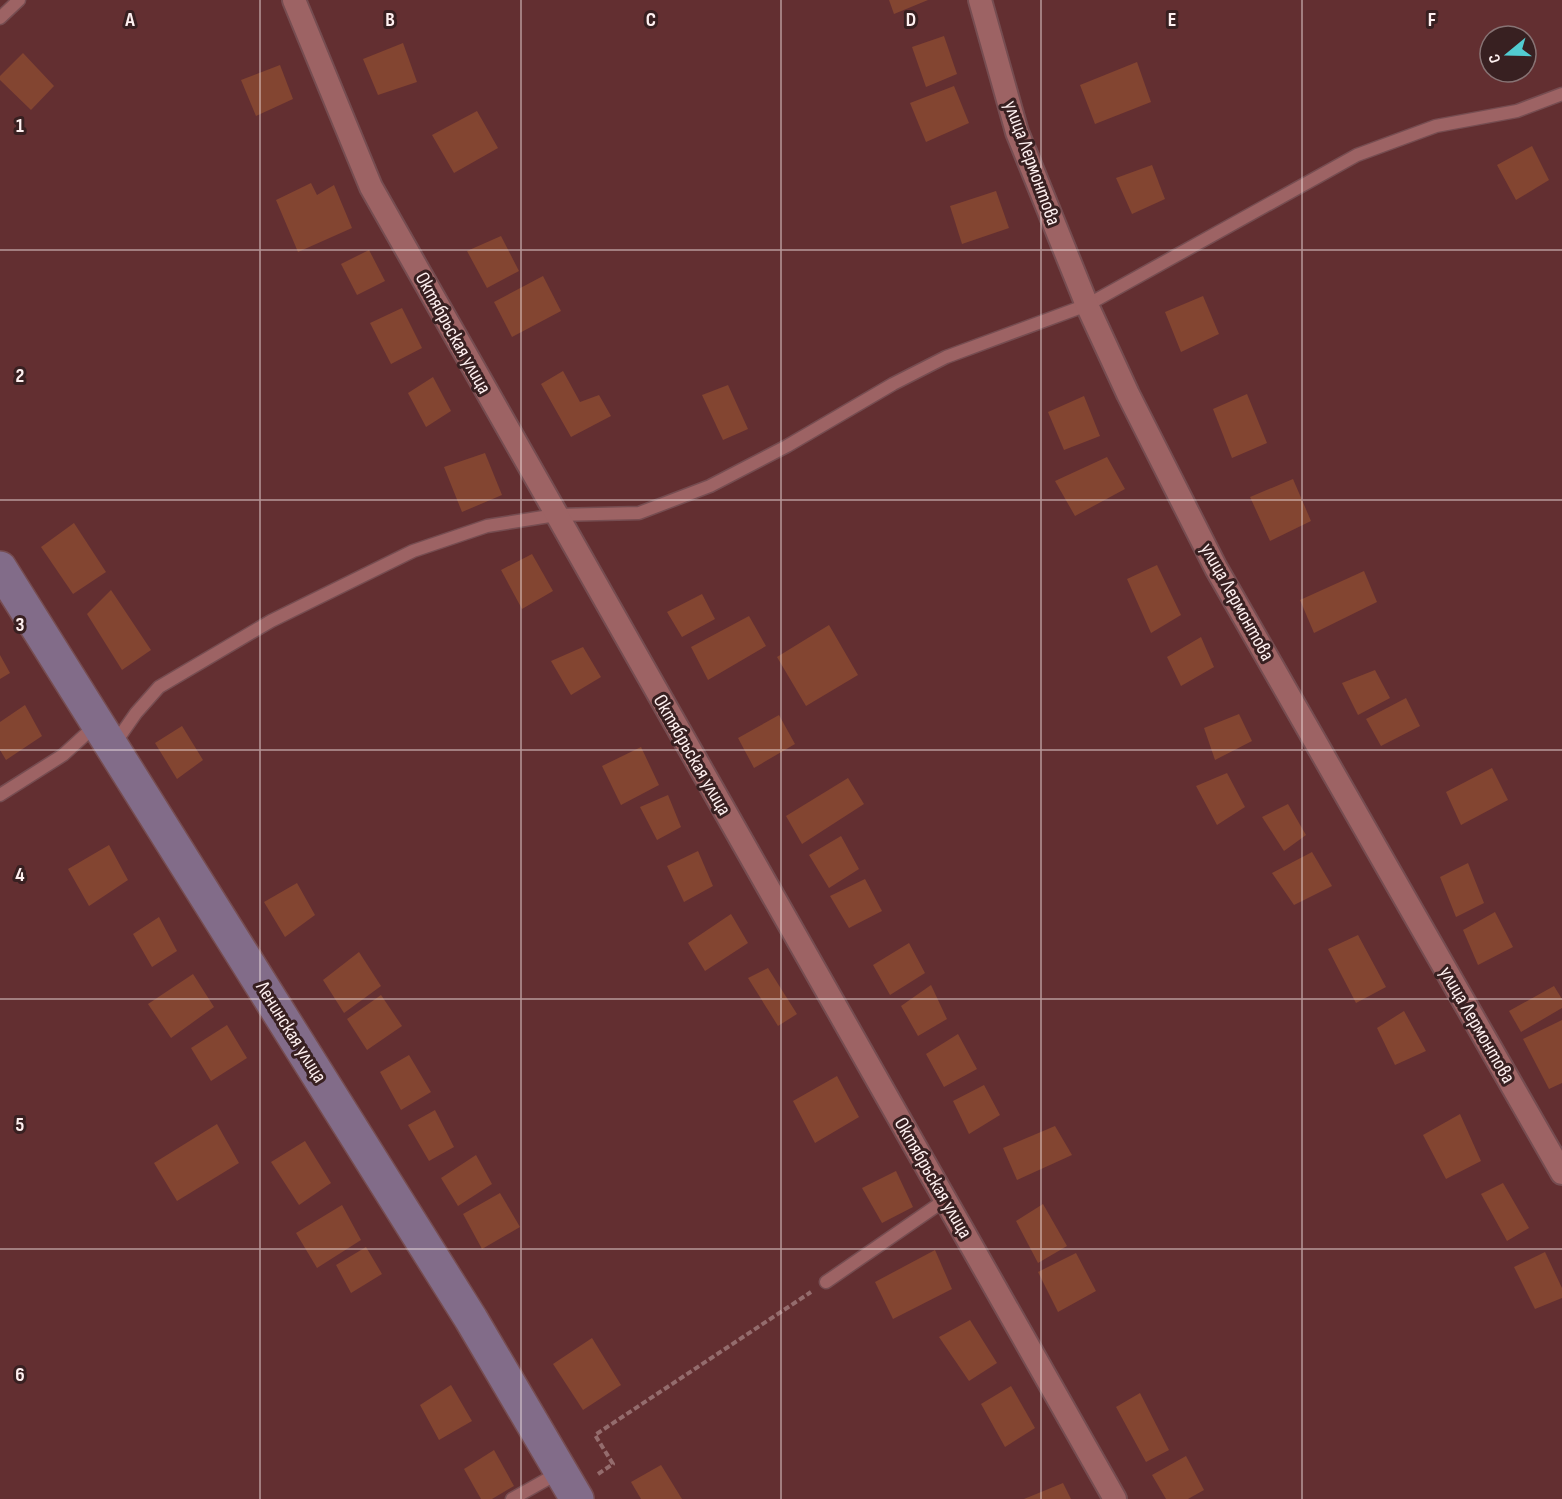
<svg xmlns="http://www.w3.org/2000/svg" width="1562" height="1499" font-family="'Sofia Sans Condensed',sans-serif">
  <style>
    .building { fill: #834531 }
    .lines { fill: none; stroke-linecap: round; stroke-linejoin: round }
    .lane-casing { stroke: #764d51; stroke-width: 15 }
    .street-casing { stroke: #764d51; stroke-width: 26 }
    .secondary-casing { stroke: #764d51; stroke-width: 36 }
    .path { stroke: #946c6d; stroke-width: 4; stroke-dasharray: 6 3; stroke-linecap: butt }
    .lane { stroke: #9d6364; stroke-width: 12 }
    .street { stroke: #9d6364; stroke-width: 22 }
    .secondary { stroke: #826c89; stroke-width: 33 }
    .grid { fill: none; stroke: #fef0f0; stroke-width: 1.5; stroke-opacity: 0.55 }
    .labels { text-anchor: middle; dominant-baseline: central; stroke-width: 6; stroke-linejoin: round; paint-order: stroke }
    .street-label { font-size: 20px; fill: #fef0f0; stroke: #382021 }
    .grid-label { font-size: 20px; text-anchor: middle; font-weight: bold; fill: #fef0f0; stroke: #382021; stroke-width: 6; stroke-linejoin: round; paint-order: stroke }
  </style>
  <rect width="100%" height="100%" fill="#632f31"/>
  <g class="building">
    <path d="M889,0H928L894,14Z"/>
    <path d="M944,36L957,74L926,87L912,47Z"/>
    <path d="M403,43L417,82L378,95L363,59Z"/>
    <path d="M23,53L54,86L31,110L0,80V76Z"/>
    <path d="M1137,62L1151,102L1095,124L1080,85Z"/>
    <path d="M280,65L293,99L256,116L241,80Z"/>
    <path d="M954,86L969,123L926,142L910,103Z"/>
    <path d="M477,111L498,148L454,173L432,135Z"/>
    <path d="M1532,146L1549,180L1516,200L1497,165Z"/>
    <path d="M1152,165L1165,199L1132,214L1116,178Z"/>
    <path d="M311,183L317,195L334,185L352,228L298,252L276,200Z"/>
    <path d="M996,191L1009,228L962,244L950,206Z"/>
    <path d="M501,236L519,271L487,288L467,251Z"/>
    <path d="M369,250L385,281L357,295L341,264Z"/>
    <path d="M543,276L561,311L512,337L494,302Z"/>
    <path d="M1203,296L1219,334L1181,352L1165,312Z"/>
    <path d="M402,308L422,348L391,364L370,323Z"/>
    <path d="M563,371L580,402L599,395L611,416L571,437L541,384Z"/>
    <path d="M433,377L451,411L426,427L408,393Z"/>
    <path d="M728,385L748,429L723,440L702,395Z"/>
    <path d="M1247,394L1267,443L1232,458L1213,409Z"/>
    <path d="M1084,396L1100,436L1064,450L1048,412Z"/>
    <path d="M485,453L502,495L462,512L444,467Z"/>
    <path d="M1107,457L1125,489L1075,516L1055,481Z"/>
    <path d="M1293,479L1311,521L1270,541L1250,497Z"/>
    <path d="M74,523L106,572L73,594L41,547Z"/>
    <path d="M532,554L553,591L522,609L501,570Z"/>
    <path d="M1157,565L1181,615L1151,633L1127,579Z"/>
    <path d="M1364,571L1377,602L1314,633L1300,600Z"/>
    <path d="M111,590L151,650L122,670L87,614Z"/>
    <path d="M702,594L715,619L682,637L667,612Z"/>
    <path d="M749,616L766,646L708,680L691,647Z"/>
    <path d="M829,625L858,675L806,706L777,657Z"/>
    <path d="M1201,637L1214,667L1181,686L1167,657Z"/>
    <path d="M583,647L601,677L571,695L551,661Z"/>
    <path d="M0,655L10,673L0,679Z"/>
    <path d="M1375,670L1390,698L1358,715L1342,683Z"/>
    <path d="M1406,698L1420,726L1381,746L1366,719Z"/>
    <path d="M25,705L42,736L6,760L0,750V722Z"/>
    <path d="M1239,714L1252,741L1215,760L1204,728Z"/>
    <path d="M779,715L795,744L754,768L738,738Z"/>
    <path d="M182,726L203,760L177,779L155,743Z"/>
    <path d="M641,747L659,785L621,805L602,766Z"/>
    <path d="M1492,768L1508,800L1461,825L1446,792Z"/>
    <path d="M1227,773L1245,807L1217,825L1196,786Z"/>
    <path d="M848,778L864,804L802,844L786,816Z"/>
    <path d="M668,795L681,827L657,840L640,807Z"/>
    <path d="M1288,804L1306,835L1284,851L1262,817Z"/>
    <path d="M841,836L859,869L829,888L809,855Z"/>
    <path d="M109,845L128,880L89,906L68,869Z"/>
    <path d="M698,851L713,886L684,902L667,866Z"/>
    <path d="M1312,852L1332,886L1294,905L1272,873Z"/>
    <path d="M1468,863L1484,903L1456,917L1440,877Z"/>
    <path d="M865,879L882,911L849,928L830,896Z"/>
    <path d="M297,883L315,915L285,937L264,902Z"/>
    <path d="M1495,912L1513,947L1478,965L1463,930Z"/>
    <path d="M731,914L748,943L705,971L688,943Z"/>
    <path d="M159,917L177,951L152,967L133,934Z"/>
    <path d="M1358,935L1386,987L1356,1003L1328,949Z"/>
    <path d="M909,943L925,973L890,995L873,965Z"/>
    <path d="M359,952L381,986L344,1013L323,980Z"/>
    <path d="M768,968L797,1014L778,1026L748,978Z"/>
    <path d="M193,974L214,1007L171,1038L148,1004Z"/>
    <path d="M931,985L947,1019L918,1036L901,1006Z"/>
    <path d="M1554,986L1562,999V1008L1521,1032L1509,1011Z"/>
    <path d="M381,995L402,1026L367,1050L347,1019Z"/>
    <path d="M1404,1011L1426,1051L1395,1065L1377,1028Z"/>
    <path d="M1562,1020V1083L1549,1089L1523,1039Z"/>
    <path d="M227,1025L247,1058L211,1081L191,1048Z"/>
    <path d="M958,1034L977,1069L944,1087L926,1054Z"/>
    <path d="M409,1055L431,1092L401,1110L380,1072Z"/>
    <path d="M837,1076L859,1117L815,1143L793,1101Z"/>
    <path d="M984,1085L1000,1115L969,1134L953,1101Z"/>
    <path d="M435,1110L454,1147L429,1161L408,1125Z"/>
    <path d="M1460,1114L1481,1161L1446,1179L1423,1135Z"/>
    <path d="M217,1124L239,1163L177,1201L154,1163Z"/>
    <path d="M1055,1126L1072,1155L1017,1180L1003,1148Z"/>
    <path d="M305,1141L331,1183L299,1205L271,1162Z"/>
    <path d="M476,1155L492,1184L458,1206L441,1178Z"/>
    <path d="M896,1171L913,1207L882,1223L862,1188Z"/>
    <path d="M1503,1183L1529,1228L1507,1241L1481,1194Z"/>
    <path d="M500,1193L520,1227L482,1249L463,1214Z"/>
    <path d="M1043,1204L1067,1246L1038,1263L1016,1221Z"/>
    <path d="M342,1205L361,1240L317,1268L296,1233Z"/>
    <path d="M366,1247L382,1274L351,1293L336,1265Z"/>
    <path d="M935,1250L952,1289L893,1319L875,1282Z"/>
    <path d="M1545,1252L1562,1288V1298L1535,1309L1514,1267Z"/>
    <path d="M1076,1253L1096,1291L1058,1312L1038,1272Z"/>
    <path d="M970,1320L997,1363L969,1381L939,1337Z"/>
    <path d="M592,1338L621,1385L583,1410L553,1364Z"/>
    <path d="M451,1385L472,1421L439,1440L420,1405Z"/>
    <path d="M1011,1386L1035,1428L1005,1447L981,1404Z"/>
    <path d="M1140,1393L1169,1450L1146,1462L1116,1407Z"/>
    <path d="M494,1450L514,1486L492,1499H481L464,1469Z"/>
    <path d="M1186,1456L1204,1490L1188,1499H1166L1152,1475Z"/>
    <path d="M661,1465L682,1499H641L631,1482Z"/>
    <path d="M1063,1483L1071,1499H1024Z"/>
  </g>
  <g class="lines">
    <defs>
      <g id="lane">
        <path d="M0,18L19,0"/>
        <path d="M113,746L136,713L159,687L271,621L413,551L487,526L556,515L639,513L710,486L787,446L893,384L946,357L1087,305L1357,155L1436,126L1517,111L1562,94"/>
        <path d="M0,795L63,755L97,724"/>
        <path d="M826,1282L945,1200"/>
        <path d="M512,1499L560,1472"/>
      </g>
      <g id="street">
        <path d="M294,0L371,187L1115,1499"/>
        <path d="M980,0L1017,132L1087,305L1128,394L1216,568L1562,1173"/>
      </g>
      <path id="secondary" d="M0,568L471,1319L577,1499"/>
    </defs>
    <use href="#lane" class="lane-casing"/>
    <use href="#street" class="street-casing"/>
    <use href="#secondary" class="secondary-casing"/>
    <path class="path" d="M598,1474L613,1464L595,1435L811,1292"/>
    <use href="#lane" class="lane"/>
    <use href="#street" class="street"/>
    <use href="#secondary" class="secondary"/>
  </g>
  <path class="grid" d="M260,0V1499M521,0V1499M781,0V1499M1041,0V1499M1302,0V1499M0,250H1562M0,500H1562M0,750H1562M0,999H1562M0,1249H1562"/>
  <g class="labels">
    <g class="street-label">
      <text transform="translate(1032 163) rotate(70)">улица Лермонтова</text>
      <text transform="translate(453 333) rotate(61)">Октябрьская улица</text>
      <text transform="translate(1237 602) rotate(61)">улица Лермонтова</text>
      <text transform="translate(692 755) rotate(60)">Октябрьская улица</text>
      <text transform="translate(1477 1025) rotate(60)">улица Лермонтова</text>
      <text transform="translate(291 1032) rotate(58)">Ленинская улица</text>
      <text transform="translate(933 1178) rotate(60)">Октябрьская улица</text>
    </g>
  </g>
  <g class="grid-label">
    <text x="130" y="26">A</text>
    <text x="390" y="26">B</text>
    <text x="651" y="26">C</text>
    <text x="911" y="26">D</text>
    <text x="1172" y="26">E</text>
    <text x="1432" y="26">F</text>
    <text x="20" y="132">1</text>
    <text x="20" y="382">2</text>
    <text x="20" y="631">3</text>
    <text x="20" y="881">4</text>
    <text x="20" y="1131">5</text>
    <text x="20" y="1381">6</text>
  </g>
  <g transform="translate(1508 54) rotate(251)"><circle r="28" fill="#382021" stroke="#877374" stroke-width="1.5"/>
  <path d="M0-4.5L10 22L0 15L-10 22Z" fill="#52ccd1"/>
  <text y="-9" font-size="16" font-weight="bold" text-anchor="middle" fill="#fef0f0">С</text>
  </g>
</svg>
